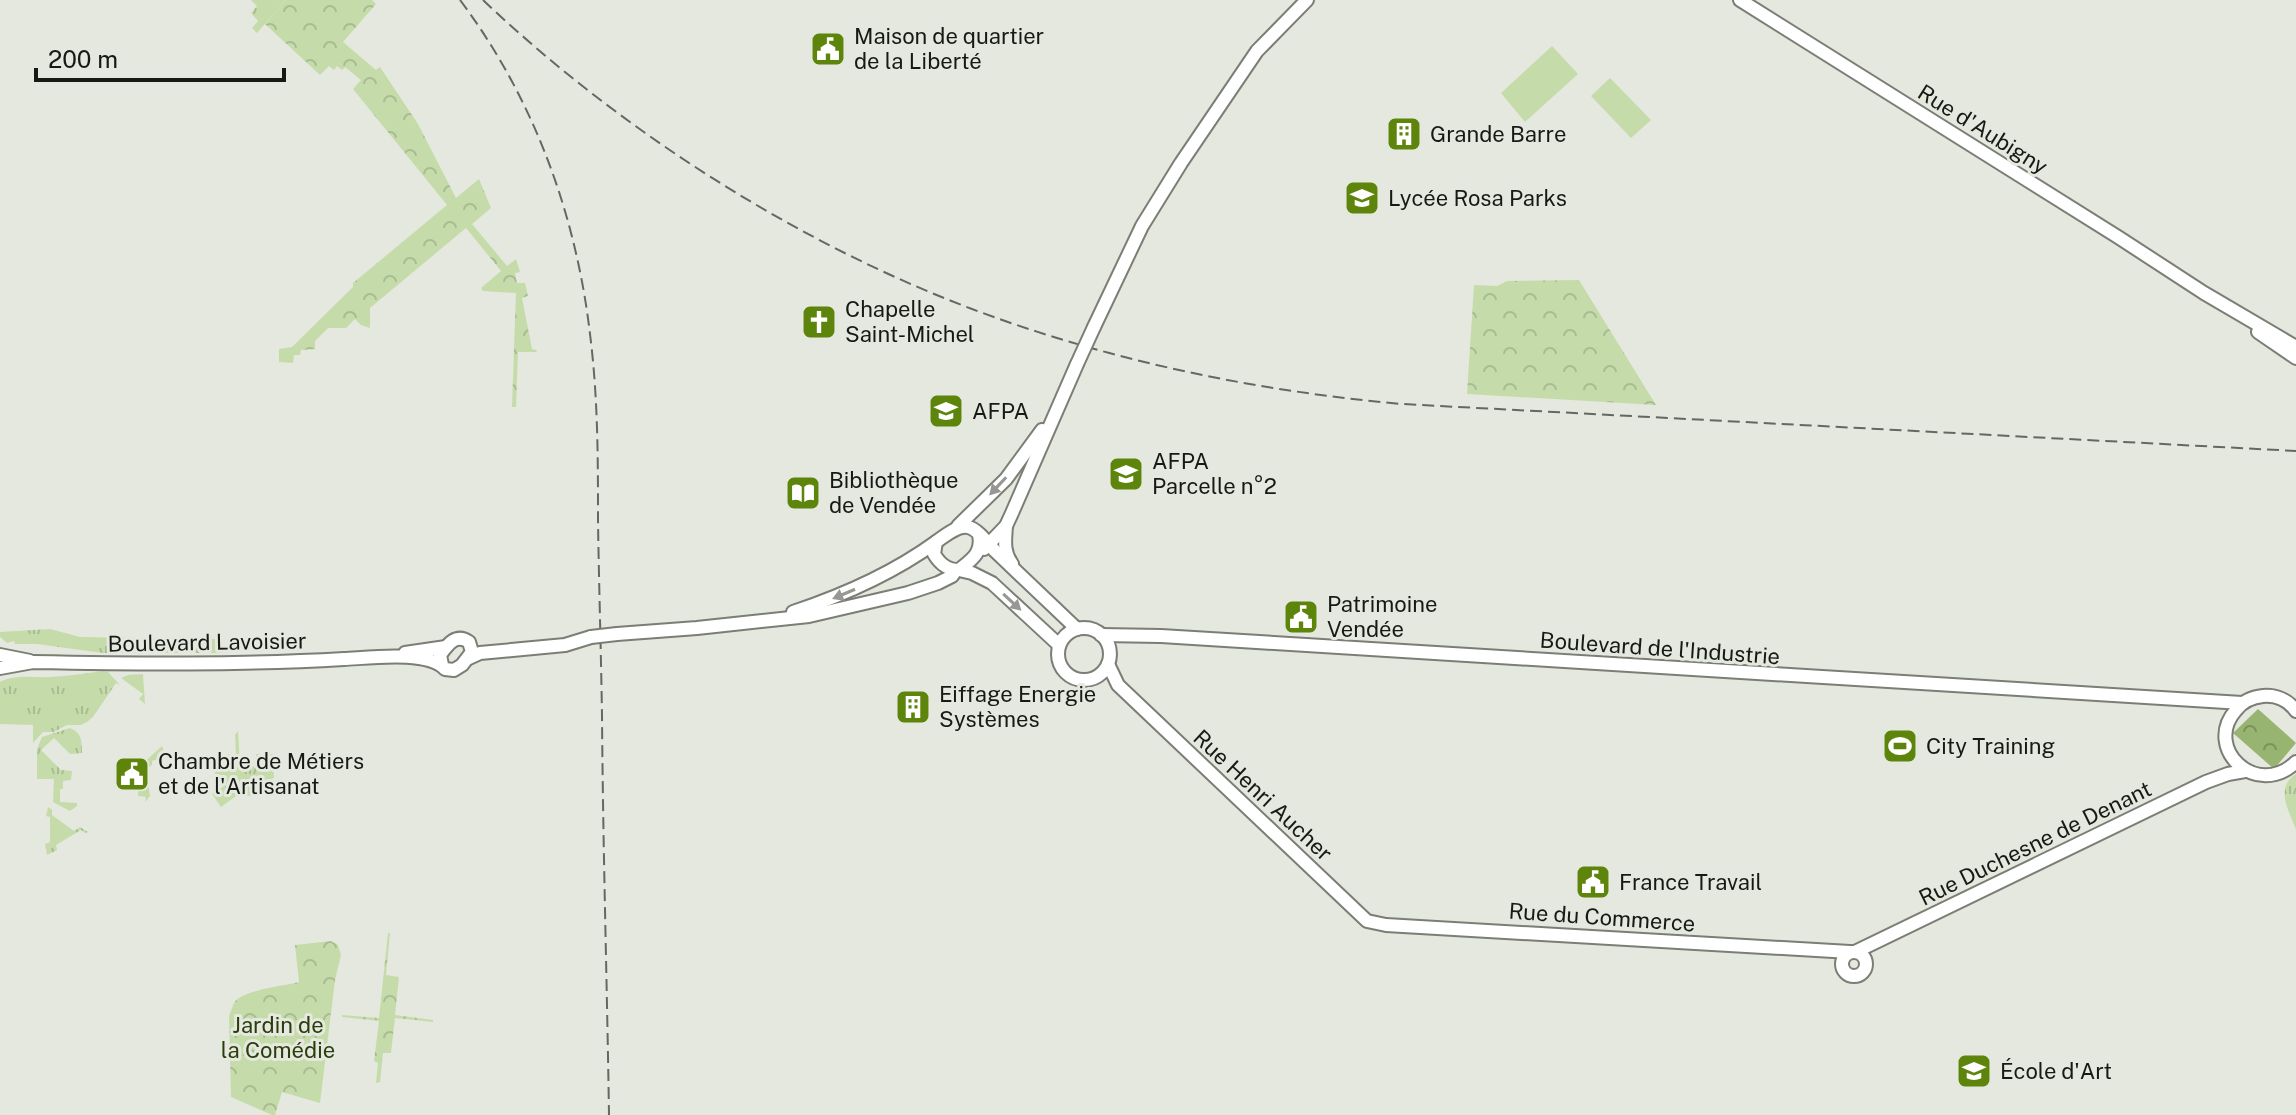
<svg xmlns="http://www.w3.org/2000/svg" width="2296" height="1115" font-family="'Public Sans',sans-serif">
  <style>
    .grass { fill: url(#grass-tufts) }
    .forest { fill: url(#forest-crowns) }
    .park { fill: url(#park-crowns) }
    .garden { fill: #c5dcaa }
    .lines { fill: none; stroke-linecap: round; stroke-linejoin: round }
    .secondary-casing { stroke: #7a7e75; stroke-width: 16 }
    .secondary { stroke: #fff; stroke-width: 12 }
    .rail { stroke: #656862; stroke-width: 2; stroke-dasharray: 12 6; stroke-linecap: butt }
    .secondary-bridge-casing { stroke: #7a7e75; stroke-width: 16; stroke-linecap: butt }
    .secondary-bridge { stroke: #fff; stroke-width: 12 }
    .oneway { fill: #979896 }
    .labels { text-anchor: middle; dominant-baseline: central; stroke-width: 6; stroke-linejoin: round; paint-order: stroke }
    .poi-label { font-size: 22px; fill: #171915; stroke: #e4e8de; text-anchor: start }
    .street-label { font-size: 22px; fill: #171915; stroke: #e4e8de }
    .park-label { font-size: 22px; fill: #2b3d0b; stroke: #e4e8de }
  </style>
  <defs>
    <pattern id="grass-tufts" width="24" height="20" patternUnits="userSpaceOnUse" patternTransform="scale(2)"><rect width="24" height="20" fill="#c5dcaa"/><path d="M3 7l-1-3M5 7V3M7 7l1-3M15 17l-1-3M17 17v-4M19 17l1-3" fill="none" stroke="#a8bc91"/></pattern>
    <pattern id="forest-crowns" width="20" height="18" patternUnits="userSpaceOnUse" patternTransform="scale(2)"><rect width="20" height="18" fill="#97b471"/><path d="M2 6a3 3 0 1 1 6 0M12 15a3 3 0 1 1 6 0" fill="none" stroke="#7a925c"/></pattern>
    <pattern id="park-crowns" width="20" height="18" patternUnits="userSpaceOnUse" patternTransform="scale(2)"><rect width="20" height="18" fill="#c5dcaa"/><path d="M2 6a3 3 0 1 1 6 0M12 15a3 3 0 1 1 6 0" fill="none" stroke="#a8bc91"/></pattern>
  </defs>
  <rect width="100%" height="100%" fill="#e4e8de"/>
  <g class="grass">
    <path d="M251,0H286L257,33L252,28L258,21L251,13L257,6Z"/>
    <path d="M50,629L80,637L223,639V653H103L37,644H15L14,641L7,643L0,637V632Z"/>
    <path d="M102,671L108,672L120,685L116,683L93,717L87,722L81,725H67L54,732H43L33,743V725L0,724V682C15,674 34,678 50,677C67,676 85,674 102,671Z"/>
    <path d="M143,674L145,704L139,699L143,694L121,678L128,675Z"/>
    <path d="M70,728C82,733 82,741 82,753L70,754L54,738L41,750L61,770L72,771L71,780L63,781V789H60V802L77,803V806L70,811L53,802L54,779H37V749L42,737Z"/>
    <path d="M238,731L240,765L256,767V754H273L274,778L268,780L270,795L236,796L221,807L212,794L223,787L208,761L193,762L179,771L178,766L192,758L236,754L235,735Z"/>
    <path d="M162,746L165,754L158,756V759L152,761V765L146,770L150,796L145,802L146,797L138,796L139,767Z"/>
    <path d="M2296,774V829C2288,810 2275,787 2296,774Z"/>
    <path d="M48,807L52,810V815L74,831L80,827L88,832L85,833L81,830L56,845L57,850L47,855L45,844L50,842V817L46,816Z"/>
  </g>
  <path class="forest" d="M2258,709L2296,743L2274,769L2233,733Z"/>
  <g class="park">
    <path d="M286,0H372L376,4L343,42L376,70L380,67L418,124L456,198L479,179L491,208L472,224L507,266L516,259L520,272L515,273L517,283H525L528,296L522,298L532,349L536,350L537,352H518L516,407H512L516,293L483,291L481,288L501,271L466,228L370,308V328L361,325L355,319L346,328H328L315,341V349L301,350L300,355H294L293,363L279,362V349L292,347L353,287V283L447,205L353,89L361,80L345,67L342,70L337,66L334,70L329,66L320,75L265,24Z"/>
    <path d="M1579,280L1656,405L1467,394L1474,285L1497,286L1507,281Z"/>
    <path d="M388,933H390L386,975L399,977L395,1015L433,1020V1022L395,1018L391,1053H383L380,1082L376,1083L378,1063L374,1061L379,1021L342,1017V1015L379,1018Z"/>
    <path d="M331,941L338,945L341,955L335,980L320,1103L282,1092L275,1115H272L231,1097L229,1016C230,1014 233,1005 234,1003C242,990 283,986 299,982L295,945Z"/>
  </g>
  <g class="garden">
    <path d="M1552,46L1578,74L1525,122L1501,93Z"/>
    <path d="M1610,78L1651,120L1631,138L1591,96Z"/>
  </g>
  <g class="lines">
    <defs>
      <g id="secondary">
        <path d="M1740,0L2118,237L2204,293L2296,347"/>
        <path d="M1094,327L1142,226L1181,163L1257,51L1307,0"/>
        <path d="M2258,332L2296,358"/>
        <path d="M958,526L1006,479L1042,430"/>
        <path d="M1006,526C1005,541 1003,551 1012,564"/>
        <path d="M979,535C983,553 971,560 959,570C947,570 940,564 934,554L936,542C967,519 970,522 995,551L1077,629"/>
        <path d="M984,549L1006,526L1012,513L1077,364"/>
        <path d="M959,570L972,573L992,583L1059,645"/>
        <path d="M793,612C844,595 892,574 936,542"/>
        <circle cx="1084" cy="654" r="26"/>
        <path d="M617,634L697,628L809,616L908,593L938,583L952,576L956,570"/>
        <path d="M1101,635L1161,636L2242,703"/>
        <path d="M405,653L446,647"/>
        <path d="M0,655L30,661"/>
        <path d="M469,658L480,653L565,645L591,637"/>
        <path d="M1108,664L1118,685L1367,921L1386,925L1850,952"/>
        <path d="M0,668L33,662C137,664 240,665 344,659C368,658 428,650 445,669L454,670L462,665L472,652L469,642C456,633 448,644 440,655L442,665"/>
        <path d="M2296,711C2288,700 2276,695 2263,696C2252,697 2243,701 2236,710C2202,748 2257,800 2296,762"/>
        <circle cx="1854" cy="964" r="12"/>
        <path d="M1855,952L2206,782L2228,774L2245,771"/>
      </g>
    </defs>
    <use href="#secondary" class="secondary-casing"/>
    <use href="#secondary" class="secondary"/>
    <g class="rail">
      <path d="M460,0C533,97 576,214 590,334C598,397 598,459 598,522C599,586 601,651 602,716C603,849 607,982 609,1115"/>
      <path d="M483,0C620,130 795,242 972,309C1110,361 1256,391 1402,404L2296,451"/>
    </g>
    <defs>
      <g id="secondary-bridge">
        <path d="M1077,364L1094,327"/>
        <path d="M591,637L617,634"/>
      </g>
    </defs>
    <use href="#secondary-bridge" class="secondary-bridge-casing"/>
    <use href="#secondary-bridge" class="secondary-bridge"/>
  </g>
  <defs><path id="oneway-solid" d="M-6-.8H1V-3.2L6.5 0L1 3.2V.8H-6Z" transform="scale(2)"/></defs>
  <g class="oneway">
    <use href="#oneway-solid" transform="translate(998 486) rotate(133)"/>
    <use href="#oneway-solid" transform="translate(844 594) rotate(157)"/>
    <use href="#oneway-solid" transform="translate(1012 602) rotate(43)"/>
  </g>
  <defs>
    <symbol id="civic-square" viewBox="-11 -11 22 22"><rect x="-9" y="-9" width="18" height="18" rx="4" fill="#5e850b" stroke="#e4e8de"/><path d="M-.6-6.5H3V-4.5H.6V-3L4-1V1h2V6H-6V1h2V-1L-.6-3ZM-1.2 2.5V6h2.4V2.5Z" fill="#fff"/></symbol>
    <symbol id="building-square" viewBox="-11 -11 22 22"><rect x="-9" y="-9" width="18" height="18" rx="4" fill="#5e850b" stroke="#e4e8de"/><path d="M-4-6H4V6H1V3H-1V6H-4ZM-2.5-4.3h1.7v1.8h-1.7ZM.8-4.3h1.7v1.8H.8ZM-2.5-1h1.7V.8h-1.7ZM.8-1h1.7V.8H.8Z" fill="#fff"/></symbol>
    <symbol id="school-square" viewBox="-11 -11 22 22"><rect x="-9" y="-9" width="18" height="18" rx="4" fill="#5e850b" stroke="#e4e8de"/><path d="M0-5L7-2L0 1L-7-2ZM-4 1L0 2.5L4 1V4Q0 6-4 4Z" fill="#fff"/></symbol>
    <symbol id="church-square" viewBox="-11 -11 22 22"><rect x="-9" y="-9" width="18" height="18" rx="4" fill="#5e850b" stroke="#e4e8de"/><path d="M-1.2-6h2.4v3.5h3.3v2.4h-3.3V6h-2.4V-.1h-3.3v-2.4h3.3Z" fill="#fff"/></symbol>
    <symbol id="library-square" viewBox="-11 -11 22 22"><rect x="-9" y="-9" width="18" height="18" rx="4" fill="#5e850b" stroke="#e4e8de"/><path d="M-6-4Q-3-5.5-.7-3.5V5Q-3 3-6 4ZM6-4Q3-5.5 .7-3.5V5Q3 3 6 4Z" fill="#fff"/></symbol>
    <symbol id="stadium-square" viewBox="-11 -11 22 22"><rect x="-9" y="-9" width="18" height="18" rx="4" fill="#5e850b" stroke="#e4e8de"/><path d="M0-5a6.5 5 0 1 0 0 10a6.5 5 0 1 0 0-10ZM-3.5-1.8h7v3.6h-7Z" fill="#fff"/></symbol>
  </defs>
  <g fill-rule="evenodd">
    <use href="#civic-square" x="808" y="29" width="40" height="40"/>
    <use href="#building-square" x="1384" y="114" width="40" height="40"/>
    <use href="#school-square" x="1342" y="178" width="40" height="40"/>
    <use href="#church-square" x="799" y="302" width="40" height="40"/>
    <use href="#school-square" x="926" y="391" width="40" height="40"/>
    <use href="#school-square" x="1106" y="454" width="40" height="40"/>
    <use href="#library-square" x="783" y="473" width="40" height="40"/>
    <use href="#civic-square" x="1281" y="597" width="40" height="40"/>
    <use href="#building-square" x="893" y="687" width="40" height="40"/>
    <use href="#stadium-square" x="1880" y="726" width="40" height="40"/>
    <use href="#civic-square" x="112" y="754" width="40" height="40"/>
    <use href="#civic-square" x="1573" y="862" width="40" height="40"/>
    <use href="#school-square" x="1954" y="1051" width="40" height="40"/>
  </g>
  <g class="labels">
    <g class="poi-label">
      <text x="854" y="36">Maison de quartier<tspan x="854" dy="25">de la Liberté</tspan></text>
      <text x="1430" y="134">Grande Barre</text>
      <text x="1388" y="198">Lycée Rosa Parks</text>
      <text x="845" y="309">Chapelle<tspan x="845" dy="25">Saint-Michel</tspan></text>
      <text x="972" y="411">AFPA</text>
      <text x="1152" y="461">AFPA<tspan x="1152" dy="25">Parcelle n°2</tspan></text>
      <text x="829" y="480">Bibliothèque<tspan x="829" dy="25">de Vendée</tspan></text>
      <text x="1327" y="604">Patrimoine<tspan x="1327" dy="25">Vendée</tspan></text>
      <text x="939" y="694">Eiffage Energie<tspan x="939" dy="25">Systèmes</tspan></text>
      <text x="1926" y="746">City Training</text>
      <text x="158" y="761">Chambre de Métiers<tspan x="158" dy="25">et de l'Artisanat</tspan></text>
      <text x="1619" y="882">France Travail</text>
      <text x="2000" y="1071">École d'Art</text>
    </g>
    <g class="street-label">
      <text transform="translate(1983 129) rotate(32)">Rue d'Aubigny</text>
      <text transform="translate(207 642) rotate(-1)">Boulevard Lavoisier</text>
      <text transform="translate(1660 648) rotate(4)">Boulevard de l'Industrie</text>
      <text transform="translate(1263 795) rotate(43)">Rue Henri Aucher</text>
      <text transform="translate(2035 843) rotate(-26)">Rue Duchesne de Denant</text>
      <text transform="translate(1602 917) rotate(4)">Rue du Commerce</text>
    </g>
    <g class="park-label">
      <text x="278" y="1025">Jardin de<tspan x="278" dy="25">la Comédie</tspan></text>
    </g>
  </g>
  <path d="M36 68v12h248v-12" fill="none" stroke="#171915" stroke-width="4"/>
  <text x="48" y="68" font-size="24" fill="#171915" stroke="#e4e8de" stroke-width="6" paint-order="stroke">200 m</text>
</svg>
